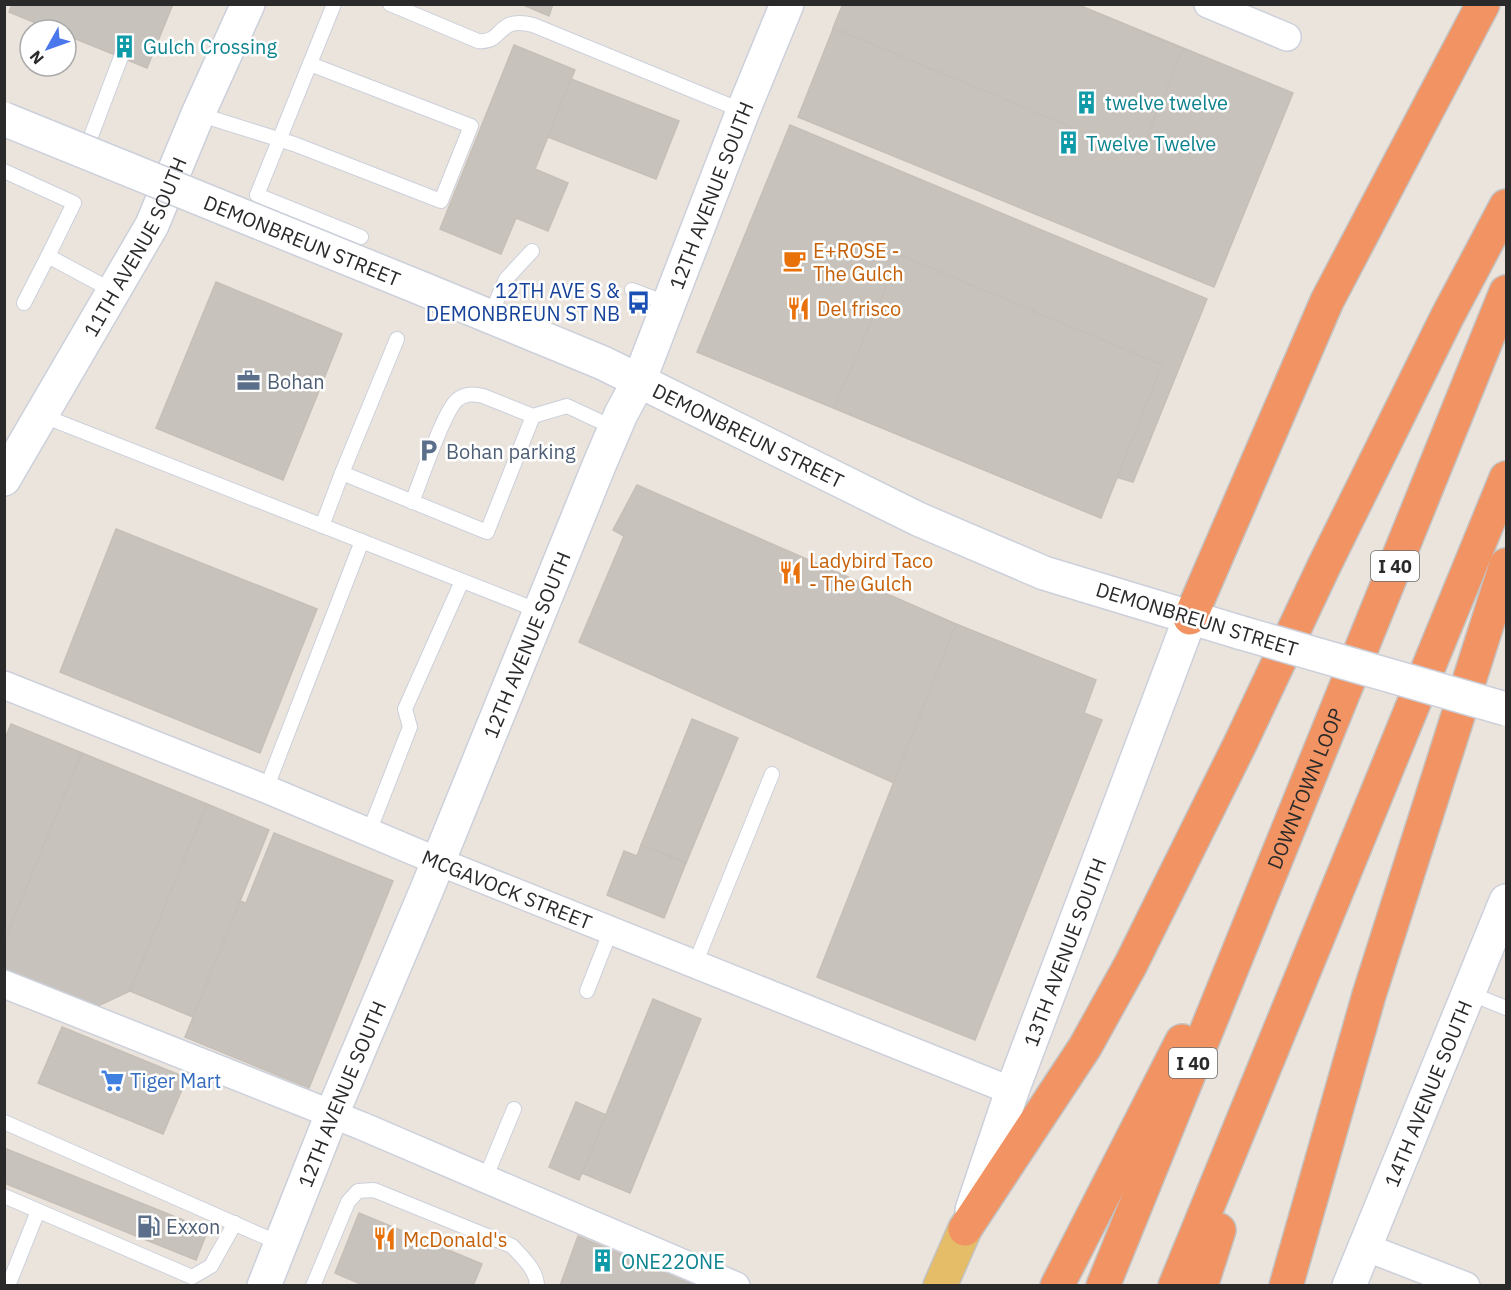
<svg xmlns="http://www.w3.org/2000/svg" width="1511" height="1290" font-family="'IBM Plex Sans',sans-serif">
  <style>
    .building { fill: #c7c2bc; stroke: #c6bfb7; stroke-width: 1.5 }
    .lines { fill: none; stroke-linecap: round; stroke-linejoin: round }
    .lane-casing { stroke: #ccd0db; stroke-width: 16 }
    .street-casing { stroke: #ccd0db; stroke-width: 30 }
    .secondary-casing { stroke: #ccd0db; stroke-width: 36 }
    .primary-casing { stroke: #c3c3c3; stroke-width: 36 }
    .highway-casing { stroke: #c3c3c3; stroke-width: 36 }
    .lane { stroke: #fff; stroke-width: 14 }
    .street { stroke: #fff; stroke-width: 27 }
    .secondary { stroke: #fff; stroke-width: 33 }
    .primary { stroke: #e5bc68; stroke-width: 33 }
    .highway { stroke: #f19362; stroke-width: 33 }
    .secondary-bridge-casing { stroke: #ccd0db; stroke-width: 36; stroke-linecap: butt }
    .secondary-bridge { stroke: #fff; stroke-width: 33 }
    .labels { text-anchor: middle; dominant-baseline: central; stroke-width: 5; stroke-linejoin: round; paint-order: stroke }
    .shield { fill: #fff; stroke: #6a6a6a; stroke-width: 1.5 }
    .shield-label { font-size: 18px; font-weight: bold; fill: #2a2a2a }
    .culture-label { font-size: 20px; fill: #0d838f; stroke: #fff; text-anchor: start }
    .street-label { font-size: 20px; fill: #2a2a2a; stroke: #fff }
    .food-label { font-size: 20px; fill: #c56008; stroke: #fff; text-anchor: start }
    .transit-label { font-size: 20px; fill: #164399; stroke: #fff; text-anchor: end }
    .service-label { font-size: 20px; fill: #4e5e75; stroke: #fff; text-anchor: start }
    .shop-label { font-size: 20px; fill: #366cbe; stroke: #fff; text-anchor: start }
  </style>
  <rect width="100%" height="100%" fill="#ebe4dd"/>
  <g class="building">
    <path d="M12,4H173L147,68L66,35V30H53L9,12Z"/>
    <path d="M521,4H553L549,16Z"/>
    <path d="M843,4H1076L1293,93L1214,287L798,117Z"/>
    <path d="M843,4H1076L1183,49L1139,155L833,28Z"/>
    <path d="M514,45L575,70L535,169L568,183L548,231L516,218L501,254L440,229Z"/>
    <path d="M571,79L679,121L656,179L548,137Z"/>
    <path d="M790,125L1207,299L1133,482L1116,477L1101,518L697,352Z"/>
    <path d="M900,255L1162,365L1101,518L834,408Z"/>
    <path d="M216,282L342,334L283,480L156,428Z"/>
    <path d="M637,485L956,624L894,783L579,642L624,536L613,530Z"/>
    <path d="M116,529L317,609L260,753L60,672Z"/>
    <path d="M956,624L1096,680L1084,713L1102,720L975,1040L817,977Z"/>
    <path d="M692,719L738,738L686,863L641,845Z"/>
    <path d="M11,724L82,753L4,942V741Z"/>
    <path d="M82,753L207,804L130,991L96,1007L4,969V942Z"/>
    <path d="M207,804L269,830L193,1017L130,991Z"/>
    <path d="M274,833L393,881L309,1088L185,1037L240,901L246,903Z"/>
    <path d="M641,845L686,863L664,918L607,895L624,851L637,856Z"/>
    <path d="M653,999L701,1019L630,1193L582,1173Z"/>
    <path d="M62,1027L187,1078L163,1134L38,1083Z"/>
    <path d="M576,1102L606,1115L579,1180L549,1167Z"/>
    <path d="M4,1148L208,1230L196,1260L4,1183Z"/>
    <path d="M359,1213L482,1264L473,1286H365L335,1273Z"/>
    <path d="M578,1236L696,1286H560Z"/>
  </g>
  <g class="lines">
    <defs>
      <g id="lane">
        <path d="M334,4L257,195L361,237"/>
        <path d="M390,4L478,41C504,44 496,15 533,25L743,111"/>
        <path d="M198,114L294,144L441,201L471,126L310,64"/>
        <path d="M85,152L121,57"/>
        <path d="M4,171L74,203L48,256L113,291"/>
        <path d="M632,290L669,304"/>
        <path d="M24,303L48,256"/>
        <path d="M490,316L506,279L532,251"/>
        <path d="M41,415L539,611"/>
        <path d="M342,473L397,339"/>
        <path d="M412,502C421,481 443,412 457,400C465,393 474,394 483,396L533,416L567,406L614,428"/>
        <path d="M322,526L342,473L487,532L533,416"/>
        <path d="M266,789L362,541"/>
        <path d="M369,832L410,727L405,709L462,581"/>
        <path d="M695,964L772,774"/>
        <path d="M587,991L611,930"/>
        <path d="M1469,993L1506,1008"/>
        <path d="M4,1122L281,1244"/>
        <path d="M485,1179L514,1109"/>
        <path d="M4,1196L192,1277L211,1266L235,1223"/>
        <path d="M8,1286L38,1211"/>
        <path d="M313,1286L348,1202L358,1191L374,1190L512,1246C522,1257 537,1270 537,1286"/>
      </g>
      <g id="street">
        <path d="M1208,4L1287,37"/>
        <path id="s1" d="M4,685L266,789L437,861L1012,1091"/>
        <path d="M4,984L362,1126L736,1286"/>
        <path d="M1365,1247L1466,1286"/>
      </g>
      <g id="secondary">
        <path id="s2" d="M423,289L603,363L918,519L1044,573L1242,633"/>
        <path id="s3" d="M4,479L152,225L198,114L248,4"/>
        <path id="s4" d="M972,1210L1012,1091L1190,618"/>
        <path id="s5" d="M264,1286L332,1114L427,889L600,463L621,414L639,381L743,111L787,4"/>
        <path id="s6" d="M1349,1286L1506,901"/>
      </g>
      <path id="primary" d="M940,1286L965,1229"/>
      <g id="highway">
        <path d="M1190,618L1327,301L1483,4"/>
        <path d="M965,1229L1085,1047L1131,964L1241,742L1324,566L1447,317L1506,206"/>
        <path d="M1057,1286L1182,1041"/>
        <path id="s7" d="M1103,1286L1506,292"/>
        <path d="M1175,1286L1506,478"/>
        <path d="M1201,1286L1219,1230"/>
        <path d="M1286,1286L1369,995L1506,565"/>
      </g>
    </defs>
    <use href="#lane" class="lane-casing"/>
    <use href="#street" class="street-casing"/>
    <use href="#secondary" class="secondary-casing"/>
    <use href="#primary" class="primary-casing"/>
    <use href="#highway" class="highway-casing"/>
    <use href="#lane" class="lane"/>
    <use href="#street" class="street"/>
    <use href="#secondary" class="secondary"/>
    <use href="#primary" class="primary"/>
    <use href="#highway" class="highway"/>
    <defs>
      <g id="secondary-bridge">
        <path id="s8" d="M4,119L423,289"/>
        <path d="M1242,633L1506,709"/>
      </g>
    </defs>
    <use href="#secondary-bridge" class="secondary-bridge-casing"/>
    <use href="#secondary-bridge" class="secondary-bridge"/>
  </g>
  <defs>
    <symbol id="building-bare" viewBox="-9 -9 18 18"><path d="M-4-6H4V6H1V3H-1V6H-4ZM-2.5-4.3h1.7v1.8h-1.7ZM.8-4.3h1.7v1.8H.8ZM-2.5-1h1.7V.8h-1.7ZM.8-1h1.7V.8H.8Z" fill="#0f9aa8" stroke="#fff" stroke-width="2.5" paint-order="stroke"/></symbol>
    <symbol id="cafe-bare" viewBox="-9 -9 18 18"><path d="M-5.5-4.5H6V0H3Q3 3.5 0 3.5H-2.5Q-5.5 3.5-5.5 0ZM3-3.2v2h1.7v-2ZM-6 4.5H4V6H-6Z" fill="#e8710a" stroke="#fff" stroke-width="2.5" paint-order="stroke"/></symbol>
    <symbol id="bus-bare" viewBox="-9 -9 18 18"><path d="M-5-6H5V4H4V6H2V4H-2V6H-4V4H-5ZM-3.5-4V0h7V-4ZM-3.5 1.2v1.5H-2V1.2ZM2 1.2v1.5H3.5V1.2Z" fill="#1a4fb4" stroke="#fff" stroke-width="2.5" paint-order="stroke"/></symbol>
    <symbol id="restaurant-bare" viewBox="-9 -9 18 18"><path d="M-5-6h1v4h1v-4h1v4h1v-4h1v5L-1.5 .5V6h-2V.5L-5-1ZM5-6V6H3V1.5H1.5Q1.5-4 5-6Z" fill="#e8710a" stroke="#fff" stroke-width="2.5" paint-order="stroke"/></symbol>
    <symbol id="office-bare" viewBox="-9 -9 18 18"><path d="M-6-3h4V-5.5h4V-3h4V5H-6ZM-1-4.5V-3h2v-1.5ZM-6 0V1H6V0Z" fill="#5c6f8a" stroke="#fff" stroke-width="2.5" paint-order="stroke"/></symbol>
    <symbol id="parking-bare" viewBox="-9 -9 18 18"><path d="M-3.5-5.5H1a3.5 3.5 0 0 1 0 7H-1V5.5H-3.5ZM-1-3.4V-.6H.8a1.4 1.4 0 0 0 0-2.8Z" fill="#5c6f8a" stroke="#fff" stroke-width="2.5" paint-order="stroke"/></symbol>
    <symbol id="supermarket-bare" viewBox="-9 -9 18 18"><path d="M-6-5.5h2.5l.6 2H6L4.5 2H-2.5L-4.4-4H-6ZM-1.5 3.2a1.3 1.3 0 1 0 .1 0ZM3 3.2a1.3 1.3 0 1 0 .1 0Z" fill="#3f7fe0" stroke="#fff" stroke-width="2.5" paint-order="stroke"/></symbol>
    <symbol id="fuel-bare" viewBox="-9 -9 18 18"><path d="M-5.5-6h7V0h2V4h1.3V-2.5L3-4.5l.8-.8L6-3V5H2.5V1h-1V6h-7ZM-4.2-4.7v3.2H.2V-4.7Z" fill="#5c6f8a" stroke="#fff" stroke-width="2.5" paint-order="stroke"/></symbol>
  </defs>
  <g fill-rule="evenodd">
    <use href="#building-bare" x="108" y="30" width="33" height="33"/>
    <use href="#building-bare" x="1070" y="86" width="33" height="33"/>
    <use href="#building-bare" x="1052" y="126" width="33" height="33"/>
    <use href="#cafe-bare" x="778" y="244" width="33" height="33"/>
    <use href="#bus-bare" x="622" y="286" width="33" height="33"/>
    <use href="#restaurant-bare" x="782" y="292" width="33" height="33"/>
    <use href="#office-bare" x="232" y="364" width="33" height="33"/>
    <use href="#parking-bare" x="412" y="434" width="33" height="33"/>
    <use href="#restaurant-bare" x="774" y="556" width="33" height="33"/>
    <use href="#supermarket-bare" x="96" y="1064" width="33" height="33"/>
    <use href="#fuel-bare" x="132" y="1210" width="33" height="33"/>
    <use href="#restaurant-bare" x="368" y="1222" width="33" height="33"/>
    <use href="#building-bare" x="586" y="1244" width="33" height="33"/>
  </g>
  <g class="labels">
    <g class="shield">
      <rect x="1371" y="551" width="48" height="30" rx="4.5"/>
      <rect x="1169" y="1048" width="48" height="30" rx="4.5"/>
    </g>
    <g class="shield-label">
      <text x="1395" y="566">I 40</text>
      <text x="1193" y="1063">I 40</text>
    </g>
    <g class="culture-label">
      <text x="143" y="46">Gulch Crossing</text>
      <text x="1105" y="102">twelve twelve</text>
      <text x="1086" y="143">Twelve Twelve</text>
      <text x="621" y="1261">ONE22ONE</text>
    </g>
    <g class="street-label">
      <text stroke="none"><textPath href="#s5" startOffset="1179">12TH AVENUE SOUTH</textPath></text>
      <text stroke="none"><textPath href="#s8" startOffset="322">DEMONBREUN STREET</textPath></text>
      <text stroke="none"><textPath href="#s3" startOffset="267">11TH AVENUE SOUTH</textPath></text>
      <text stroke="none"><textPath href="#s2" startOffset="357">DEMONBREUN STREET</textPath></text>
      <text transform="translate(1197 619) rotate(17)">DEMONBREUN STREET</text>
      <text stroke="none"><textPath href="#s5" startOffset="693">12TH AVENUE SOUTH</textPath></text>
      <text stroke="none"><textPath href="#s7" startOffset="537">DOWNTOWN LOOP</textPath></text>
      <text stroke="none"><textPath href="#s1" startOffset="543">MCGAVOCK STREET</textPath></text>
      <text stroke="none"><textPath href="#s4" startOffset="274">13TH AVENUE SOUTH</textPath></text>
      <text stroke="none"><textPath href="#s6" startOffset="208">14TH AVENUE SOUTH</textPath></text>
      <text stroke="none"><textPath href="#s5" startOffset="207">12TH AVENUE SOUTH</textPath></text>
    </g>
    <g class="food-label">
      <text x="813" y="250">E+ROSE -<tspan x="813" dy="23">The Gulch</tspan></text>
      <text x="817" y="308">Del frisco</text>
      <text x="809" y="560">Ladybird Taco<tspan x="809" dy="23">- The Gulch</tspan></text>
      <text x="403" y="1239">McDonald's</text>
    </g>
    <g class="transit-label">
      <text x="620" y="290">12TH AVE S &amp;<tspan x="620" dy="23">DEMONBREUN ST NB</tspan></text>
    </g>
    <g class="service-label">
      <text x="267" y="381">Bohan</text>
      <text x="446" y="451">Bohan parking</text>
      <text x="166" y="1226">Exxon</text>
    </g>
    <g class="shop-label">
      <text x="130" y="1080">Tiger Mart</text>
    </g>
  </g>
  <rect width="1511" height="1290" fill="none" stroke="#2a2a2a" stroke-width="12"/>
  <g transform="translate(48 48) rotate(230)"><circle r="28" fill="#ffffff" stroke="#aaaaaa" stroke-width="1.5"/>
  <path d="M0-4.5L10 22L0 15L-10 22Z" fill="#4a77eb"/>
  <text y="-9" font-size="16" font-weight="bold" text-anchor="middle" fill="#2a2a2a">N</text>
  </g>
</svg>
